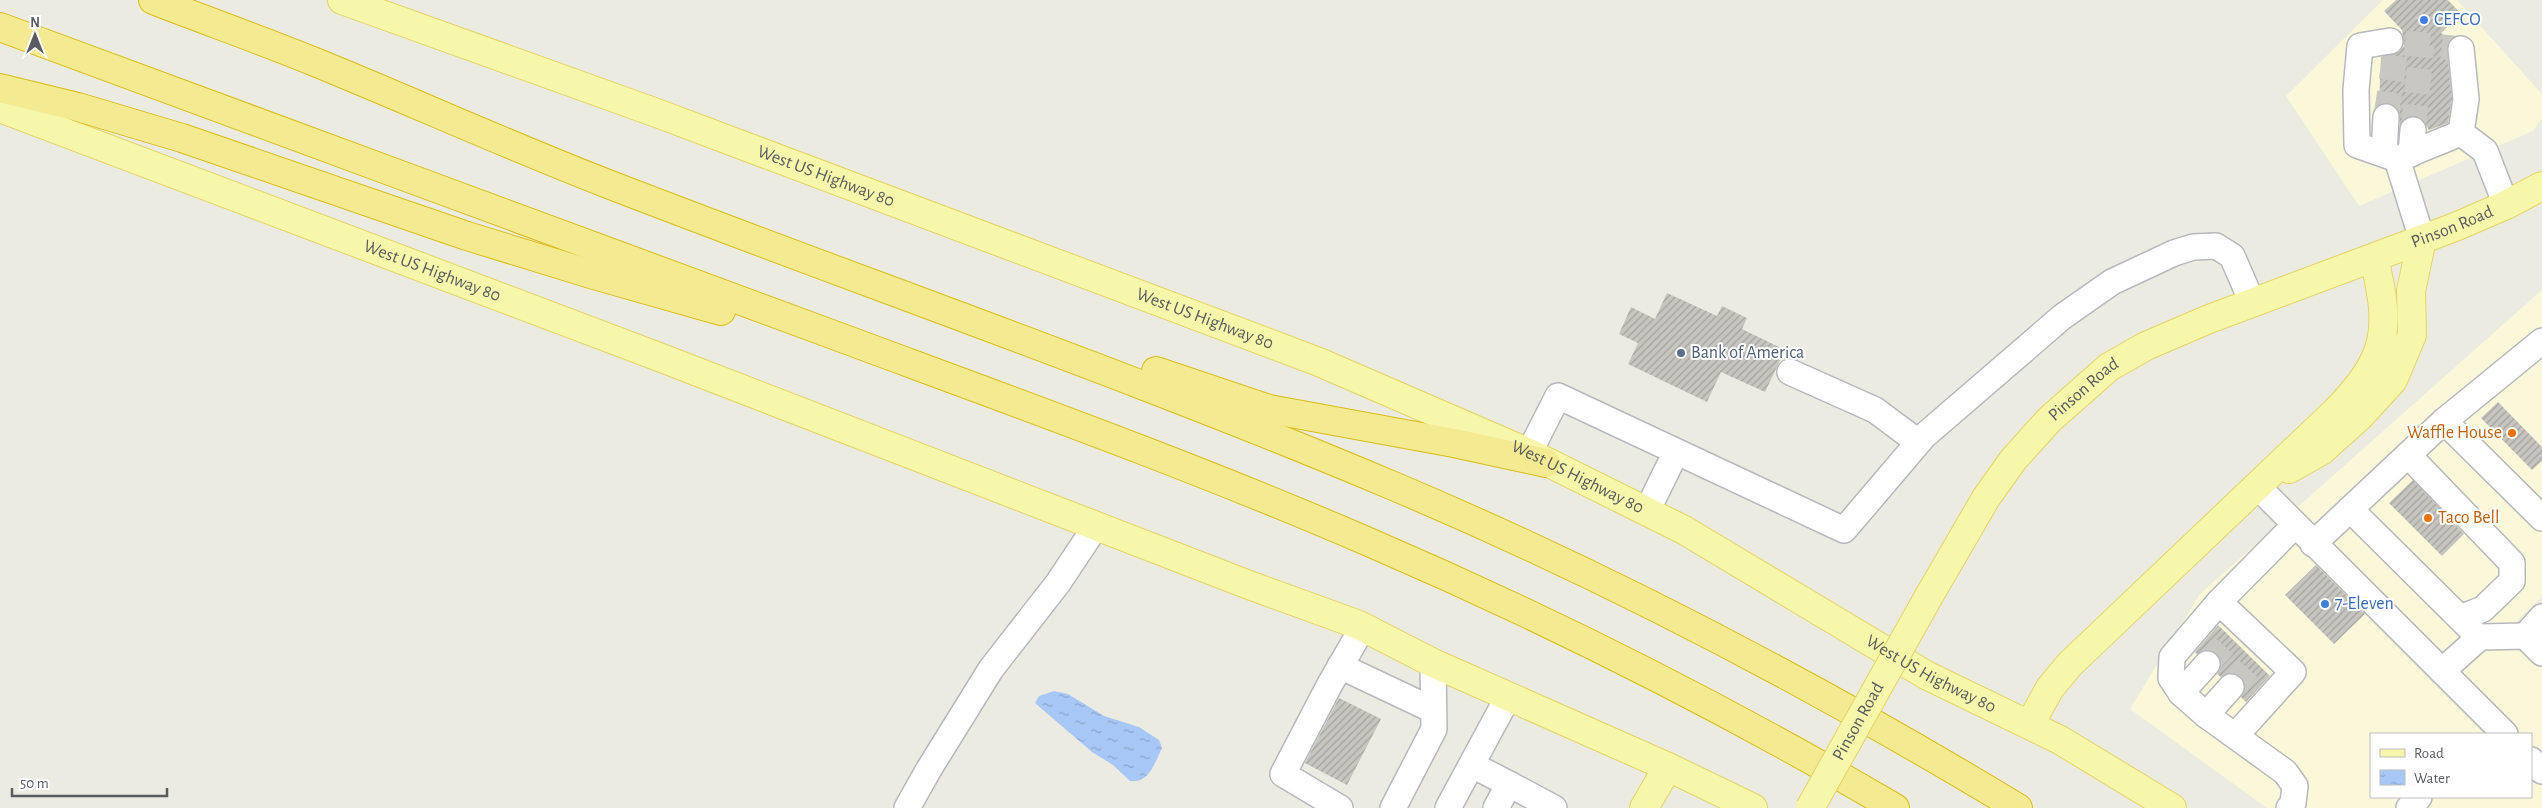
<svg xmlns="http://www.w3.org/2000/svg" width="2542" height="808" font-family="'Alegreya Sans',sans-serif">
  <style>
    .commercial { fill: #faf8d9; fill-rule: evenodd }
    .water { fill: url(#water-ripples) }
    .building { fill: url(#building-hatch) }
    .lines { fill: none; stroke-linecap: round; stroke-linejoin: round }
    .minor-tunnel { stroke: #c8c7c2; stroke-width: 25; stroke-dasharray: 25 12; stroke-linecap: butt }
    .minor-casing { stroke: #b7b8bd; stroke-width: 28 }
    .major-casing { stroke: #e4d563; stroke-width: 30 }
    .highway-casing { stroke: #d9bd15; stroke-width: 30 }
    .minor { stroke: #fff; stroke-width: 25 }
    .major { stroke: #f7f7ac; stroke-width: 28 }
    .highway { stroke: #f3ea92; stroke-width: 28 }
    .major-bridge-casing { stroke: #e4d563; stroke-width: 30; stroke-linecap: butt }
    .major-bridge { stroke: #f7f7ac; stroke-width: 28 }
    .shop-dot { fill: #3f7fe0; stroke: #fff; stroke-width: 2 }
    .service-dot { fill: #5c6f8a; stroke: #fff; stroke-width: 2 }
    .food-dot { fill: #e8710a; stroke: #fff; stroke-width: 2 }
    .labels { text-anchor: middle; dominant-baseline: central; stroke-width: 4; stroke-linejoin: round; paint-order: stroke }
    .shop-label { font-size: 18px; fill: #366cbe; stroke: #fff; text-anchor: start }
    .street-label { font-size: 18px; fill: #5a5c61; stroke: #fff }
    .service-label { font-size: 18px; fill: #4e5e75; stroke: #fff; text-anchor: start }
    .food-label { font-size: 18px; fill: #c56008; stroke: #fff; text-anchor: end }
  </style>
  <defs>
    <pattern id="water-ripples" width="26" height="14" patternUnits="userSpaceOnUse" patternTransform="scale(1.25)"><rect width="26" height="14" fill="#a7c7f7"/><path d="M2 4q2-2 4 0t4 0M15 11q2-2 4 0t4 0" fill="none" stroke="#8ba5cb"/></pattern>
    <pattern id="building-hatch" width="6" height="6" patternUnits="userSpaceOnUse" patternTransform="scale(1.25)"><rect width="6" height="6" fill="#c7c5bf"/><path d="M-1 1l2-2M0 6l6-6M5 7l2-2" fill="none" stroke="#a5a39f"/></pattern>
  </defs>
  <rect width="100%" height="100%" fill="#ecebe2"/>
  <g class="commercial">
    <path d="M2383,0H2457L2542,94V118L2533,131L2359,206L2286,96Z"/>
    <path d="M2542,290V597L2511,626L2542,663V808H2267L2130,709L2200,594ZM2371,734H2531V797H2371Z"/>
  </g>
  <path class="water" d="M1054,691L1068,694L1104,716L1139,727L1159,740L1162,748C1155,762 1149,784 1130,781L1113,765L1092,752L1035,703L1039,696Z"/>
  <g class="building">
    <path d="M2396,0H2448L2461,14L2441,33L2450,40L2447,50L2452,99L2448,123L2429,130L2422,119L2415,116L2406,117L2400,125L2399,111L2394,105L2386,103L2379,105L2381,57L2399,52L2404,46L2402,30L2384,11Z"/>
    <path d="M1667,293L1717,316L1722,306L1747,318L1742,329L1785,350L1765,392L1721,372L1707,402L1628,364L1638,343L1619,334L1631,307L1655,319Z"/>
    <path d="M2498,402L2542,447V461L2532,470L2481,418Z"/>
    <path d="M2413,480L2464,534L2442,556L2389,503Z"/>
    <path d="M2316,565L2365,614L2334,644L2285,595Z"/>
    <path d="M2218,625L2270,676L2246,702L2241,697L2245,689L2241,677L2233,673L2221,677L2217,674L2221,667V660L2217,654L2209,650L2197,654L2195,652Z"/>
    <path d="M1339,698L1381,719L1347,785L1305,763Z"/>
  </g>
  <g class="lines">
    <g class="minor-tunnel">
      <path d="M2405,43L2461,49"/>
      <path d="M2386,117L2397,42"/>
      <path d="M2413,130L2422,45"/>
      <path d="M2207,664L2231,638"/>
      <path d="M2231,687L2254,661"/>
    </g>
    <defs>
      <g id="minor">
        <path d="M2390,41L2360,46L2356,90L2357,145L2397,159"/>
        <path d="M2461,49L2466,99L2461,133"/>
        <path d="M2384,154L2386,117"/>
        <path d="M2411,154L2413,130"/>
        <path d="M2422,239L2397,159L2461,133L2485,151L2506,205"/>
        <path d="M1790,372L1875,410L1918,442"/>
        <path d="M2444,421L2542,518"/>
        <path d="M1529,453L1558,396L1844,530L1924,436L2062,317L2112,282L2174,253L2193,247L2216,246L2232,256L2252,302"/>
        <path d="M2408,455L2512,563V581L2483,609L2460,618"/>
        <path d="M2257,486L2442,671L2480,637L2525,636L2542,653"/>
        <path d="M2350,509L2471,629"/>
        <path d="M1647,511L1676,452"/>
        <path d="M2313,544L2444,421L2542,341"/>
        <path d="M2219,602L2293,672L2236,735"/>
        <path d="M2525,636L2542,617"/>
        <path d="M1340,666L1433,710"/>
        <path d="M2442,671L2505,734"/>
        <path d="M2181,693L2207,664"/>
        <path d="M2206,715L2231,687"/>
        <path d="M2531,760L2542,771"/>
        <path d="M1472,765L1509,784L1496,808"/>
        <path d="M1509,784L1554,808"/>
        <path d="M907,808L929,769L991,669L1058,583L1096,526"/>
        <path d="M1340,808L1283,774L1330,684L1363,627"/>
        <path d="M1393,808L1434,729L1433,663"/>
        <path d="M1448,808L1508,697"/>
        <path d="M2289,808L2293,803L2295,786L2285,772L2206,715L2181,693L2171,678L2172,657L2219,602L2295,525"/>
        <path d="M2409,808L2419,797"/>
      </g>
      <g id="major">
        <path id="s1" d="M342,0L654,112L1319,362L1529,453L1684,530L1926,675L2060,740L2172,808"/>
        <path id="s2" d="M0,108L659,357L1249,585L1359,625L1433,663L1668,767L1753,808"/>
        <path d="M2289,469L2321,451L2360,416L2393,380L2412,335L2411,291L2422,239"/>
        <path id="s3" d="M1929,596L1986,498L2013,460L2049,420L2109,367L2146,346L2209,319L2455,227L2506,205L2542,186"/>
        <path d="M2030,724L2050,688L2070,664L2335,412C2389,357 2391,330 2374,258"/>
        <path d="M1644,808L1668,767"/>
      </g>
      <g id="highway">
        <path d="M153,0C207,21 261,40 315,62C413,102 510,146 608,184C869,285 1133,376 1391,485C1607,576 1818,687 2018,808"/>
        <path d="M0,27C274,129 549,229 823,331C1006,399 1191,465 1371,543C1550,620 1726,709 1895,808"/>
        <path d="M0,88L78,107L182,138L467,236L594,275L721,311"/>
        <path d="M1156,371L1269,409L1454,443L1546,463"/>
      </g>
    </defs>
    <use href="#minor" class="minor-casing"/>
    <use href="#major" class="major-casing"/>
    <use href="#highway" class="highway-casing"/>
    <use href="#minor" class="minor"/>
    <use href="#major" class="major"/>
    <use href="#highway" class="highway"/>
    <defs>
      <g id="major-bridge">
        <path id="s4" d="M1810,808L1929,596"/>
      </g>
    </defs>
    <use href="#major-bridge" class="major-bridge-casing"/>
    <use href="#major-bridge" class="major-bridge"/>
  </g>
  <g class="shop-dot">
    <circle cx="2424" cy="20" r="5"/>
    <circle cx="2325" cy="604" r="5"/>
  </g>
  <circle class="service-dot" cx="1681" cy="353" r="5"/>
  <g class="food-dot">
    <circle cx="2512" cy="433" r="5"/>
    <circle cx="2428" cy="518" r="5"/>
  </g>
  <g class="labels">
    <g class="shop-label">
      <text x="2434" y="20">CEFCO</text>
      <text x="2335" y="604">7-Eleven</text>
    </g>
    <g class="street-label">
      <text stroke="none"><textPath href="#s1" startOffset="515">West US Highway 80</textPath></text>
      <text stroke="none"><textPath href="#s3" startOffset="665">Pinson Road</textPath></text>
      <text stroke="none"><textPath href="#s2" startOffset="462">West US Highway 80</textPath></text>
      <text stroke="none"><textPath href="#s1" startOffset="920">West US Highway 80</textPath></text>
      <text stroke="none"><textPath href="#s3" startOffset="260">Pinson Road</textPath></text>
      <text stroke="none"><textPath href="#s1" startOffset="1325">West US Highway 80</textPath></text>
      <text stroke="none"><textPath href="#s1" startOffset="1730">West US Highway 80</textPath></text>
      <text stroke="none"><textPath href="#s4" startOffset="99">Pinson Road</textPath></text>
    </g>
    <g class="service-label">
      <text x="1691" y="353">Bank of America</text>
    </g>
    <g class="food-label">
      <text x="2502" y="433">Waffle House</text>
      <text x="2438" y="518" text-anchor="start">Taco Bell</text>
    </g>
  </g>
  <rect x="2370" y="733" width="162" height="65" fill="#ffffff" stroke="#bdbec0"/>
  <rect x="2380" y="749" width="25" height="8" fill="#f7f7ac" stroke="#bdbec0"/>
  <text x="2414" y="758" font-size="15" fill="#5a5c61">Road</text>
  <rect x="2380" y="770" width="25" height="15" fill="url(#water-ripples)" stroke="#bdbec0"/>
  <text x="2414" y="783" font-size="15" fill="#5a5c61">Water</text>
  <g transform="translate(35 35)" stroke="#ffffff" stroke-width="4" paint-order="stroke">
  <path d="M0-4L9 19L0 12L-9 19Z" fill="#5a5c61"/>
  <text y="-8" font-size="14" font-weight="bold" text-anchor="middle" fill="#5a5c61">N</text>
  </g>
  <path d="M12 788v8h155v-8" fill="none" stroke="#5a5c61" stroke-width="2.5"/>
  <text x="20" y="788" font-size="15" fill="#5a5c61" stroke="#ffffff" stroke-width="4" paint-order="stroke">50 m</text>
</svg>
